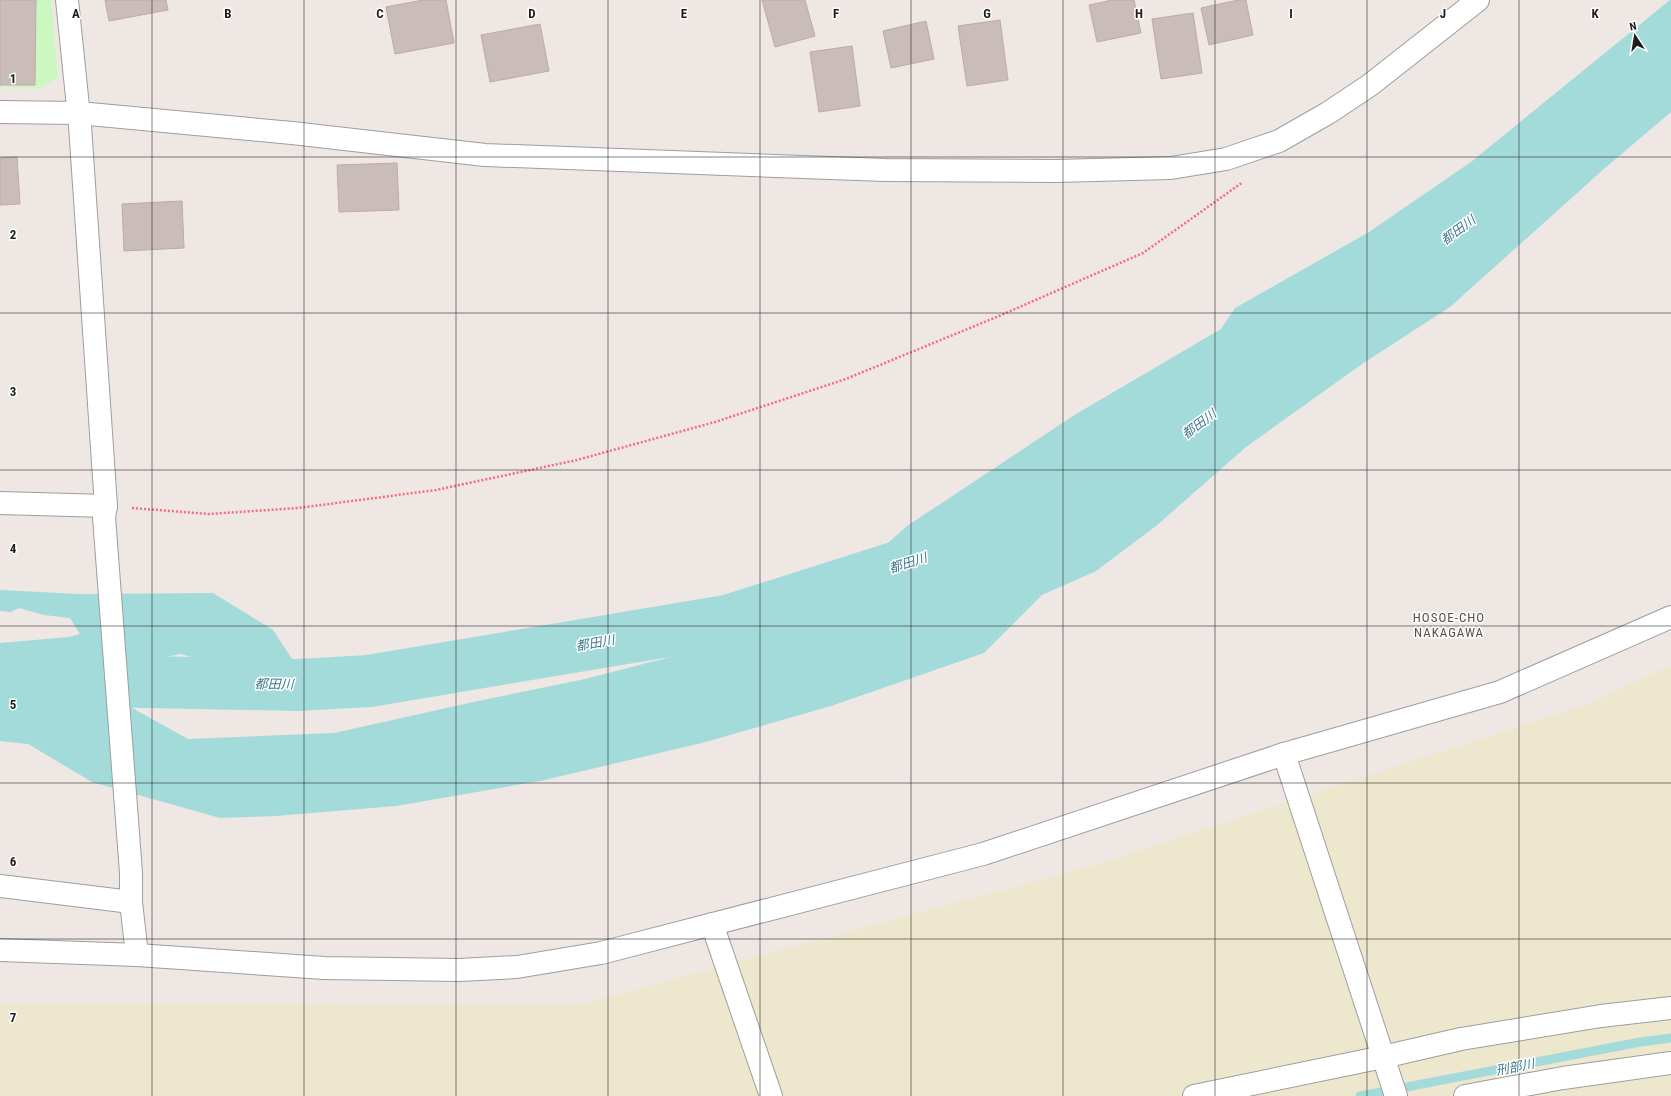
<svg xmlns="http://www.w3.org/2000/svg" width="1671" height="1096" font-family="'Roboto Condensed','Noto Sans JP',sans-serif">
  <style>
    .farmland { fill: #ede7ce }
    .park { fill: #caf8c0 }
    .water { fill: #a3dbda }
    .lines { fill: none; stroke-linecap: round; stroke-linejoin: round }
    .stream { stroke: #a3dbda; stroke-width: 9 }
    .river { stroke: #a3dbda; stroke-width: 52 }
    .building { fill: #cabcb9; stroke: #bfaaa5 }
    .minor-casing { stroke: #9e9e9e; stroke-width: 24 }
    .path { stroke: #f86a80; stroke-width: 2.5; stroke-dasharray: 2 2; stroke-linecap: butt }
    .minor { stroke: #fff; stroke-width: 22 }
    .grid { fill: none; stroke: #1d1d1d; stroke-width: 1; stroke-opacity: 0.55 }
    .labels { text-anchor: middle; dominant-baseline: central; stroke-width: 3; stroke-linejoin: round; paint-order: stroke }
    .water-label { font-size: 13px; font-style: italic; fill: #3f7a8c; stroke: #fff }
    .neighbourhood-label { font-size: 13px; letter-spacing: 1px; fill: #505050; stroke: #fff }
    .grid-label { font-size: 13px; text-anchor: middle; font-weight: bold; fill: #1d1d1d; stroke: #fff; stroke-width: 3; stroke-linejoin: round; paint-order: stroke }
  </style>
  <rect width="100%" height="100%" fill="#eee7e3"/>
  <path class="farmland" d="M1671,665V1096H0V1004L578,1005L1095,865L1590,703Z"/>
  <path class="park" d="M0,0H51L58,78L39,88L0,87Z"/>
  <path class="water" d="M1670,0H1671V112L1605,168L1450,307L1362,364L1246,447L1156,526L1096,571L1042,595L984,653L831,706L702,743L540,781L396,806L276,816L220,818L92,782L28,744L0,741V643L69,637L80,634L70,618L44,615L19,608L10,612L0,611V590L79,594L213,593L273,630L298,668H229L181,654L71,674L188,739L334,733L478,701L585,679L756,635L810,612L907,526L1076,414L1221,329L1235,308L1369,232L1471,162Z"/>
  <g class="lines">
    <path class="stream" d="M1360,1096L1640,1042L1671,1038"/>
    <path class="river" d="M0,679L298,685L369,681L727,621L910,563"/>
  </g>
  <g class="building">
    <path d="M0,0H36L35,85H0Z"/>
    <path d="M105,0H166L168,10L109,21Z"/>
    <path d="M423,0H446L454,43L395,54L386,7Z"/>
    <path d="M762,0H805L815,36L775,47Z"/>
    <path d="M1112,0H1134L1141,33L1097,42L1089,5Z"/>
    <path d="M1238,0H1246L1253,35L1209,45L1201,8Z"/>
    <path d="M1193,13L1202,73L1161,79L1152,19Z"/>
    <path d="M1000,20L1008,80L967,86L958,26Z"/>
    <path d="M926,21L934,59L891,68L883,31Z"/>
    <path d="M540,24L549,71L490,82L481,35Z"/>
    <path d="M852,46L860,106L819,112L810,52Z"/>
    <path d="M17,157L20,204L0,205V158Z"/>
    <path d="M397,163L399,210L339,212L337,165Z"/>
    <path d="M182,201L184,248L124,251L122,204Z"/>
  </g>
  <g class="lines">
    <defs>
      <g id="minor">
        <path d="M67,0L80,126L106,506L104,517L131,873V902L137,955"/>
        <path d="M0,112L79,113L292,133L485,155L885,170L1056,171L1171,168L1226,159L1279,141L1328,113L1370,85L1478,0"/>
        <path d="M0,503L106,506"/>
        <path d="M1284,754L1396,1096"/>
        <path d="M0,886L131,902"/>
        <path d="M712,924L771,1096"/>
        <path d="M0,950L137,955L324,968L459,970L517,967L601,953L983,854L1284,754L1500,692L1671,617"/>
        <path d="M1194,1096L1383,1057L1461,1039L1601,1016L1671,1008"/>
        <path d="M1465,1096L1563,1078L1671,1063"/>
      </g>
    </defs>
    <use href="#minor" class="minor-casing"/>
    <path class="path" d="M132,508L209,514L298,508L436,490L577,460L715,422L846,379L999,316L1143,253L1243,182"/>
    <use href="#minor" class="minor"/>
  </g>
  <path class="grid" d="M152,0V1096M304,0V1096M456,0V1096M608,0V1096M760,0V1096M911,0V1096M1063,0V1096M1215,0V1096M1367,0V1096M1519,0V1096M0,157H1671M0,313H1671M0,470H1671M0,626H1671M0,783H1671M0,939H1671"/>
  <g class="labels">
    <g class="water-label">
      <text transform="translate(1458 230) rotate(-37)">都田川</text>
      <text transform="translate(1199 424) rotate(-37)">都田川</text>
      <text transform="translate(908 563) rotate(-18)">都田川</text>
      <text transform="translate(595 643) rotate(-10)">都田川</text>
      <text transform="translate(274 684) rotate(1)">都田川</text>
      <text transform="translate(1515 1067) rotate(-11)">刑部川</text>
    </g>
    <g class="neighbourhood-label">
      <text x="1449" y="617">HOSOE-CHO<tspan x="1449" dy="15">NAKAGAWA</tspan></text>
    </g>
  </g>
  <g class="grid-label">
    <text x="76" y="18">A</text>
    <text x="228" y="18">B</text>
    <text x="380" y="18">C</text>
    <text x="532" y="18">D</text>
    <text x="684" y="18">E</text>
    <text x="836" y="18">F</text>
    <text x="987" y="18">G</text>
    <text x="1139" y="18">H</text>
    <text x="1291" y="18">I</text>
    <text x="1443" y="18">J</text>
    <text x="1595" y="18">K</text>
    <text x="13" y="83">1</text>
    <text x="13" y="239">2</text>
    <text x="13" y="396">3</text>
    <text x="13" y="553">4</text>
    <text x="13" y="709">5</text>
    <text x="13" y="866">6</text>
    <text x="13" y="1022">7</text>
  </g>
  <g transform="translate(1635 36) rotate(348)" stroke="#ffffff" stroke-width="3" paint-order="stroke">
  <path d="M0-3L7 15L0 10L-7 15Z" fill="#1d1d1d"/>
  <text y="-6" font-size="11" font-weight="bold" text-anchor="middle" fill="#1d1d1d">N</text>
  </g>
</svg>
